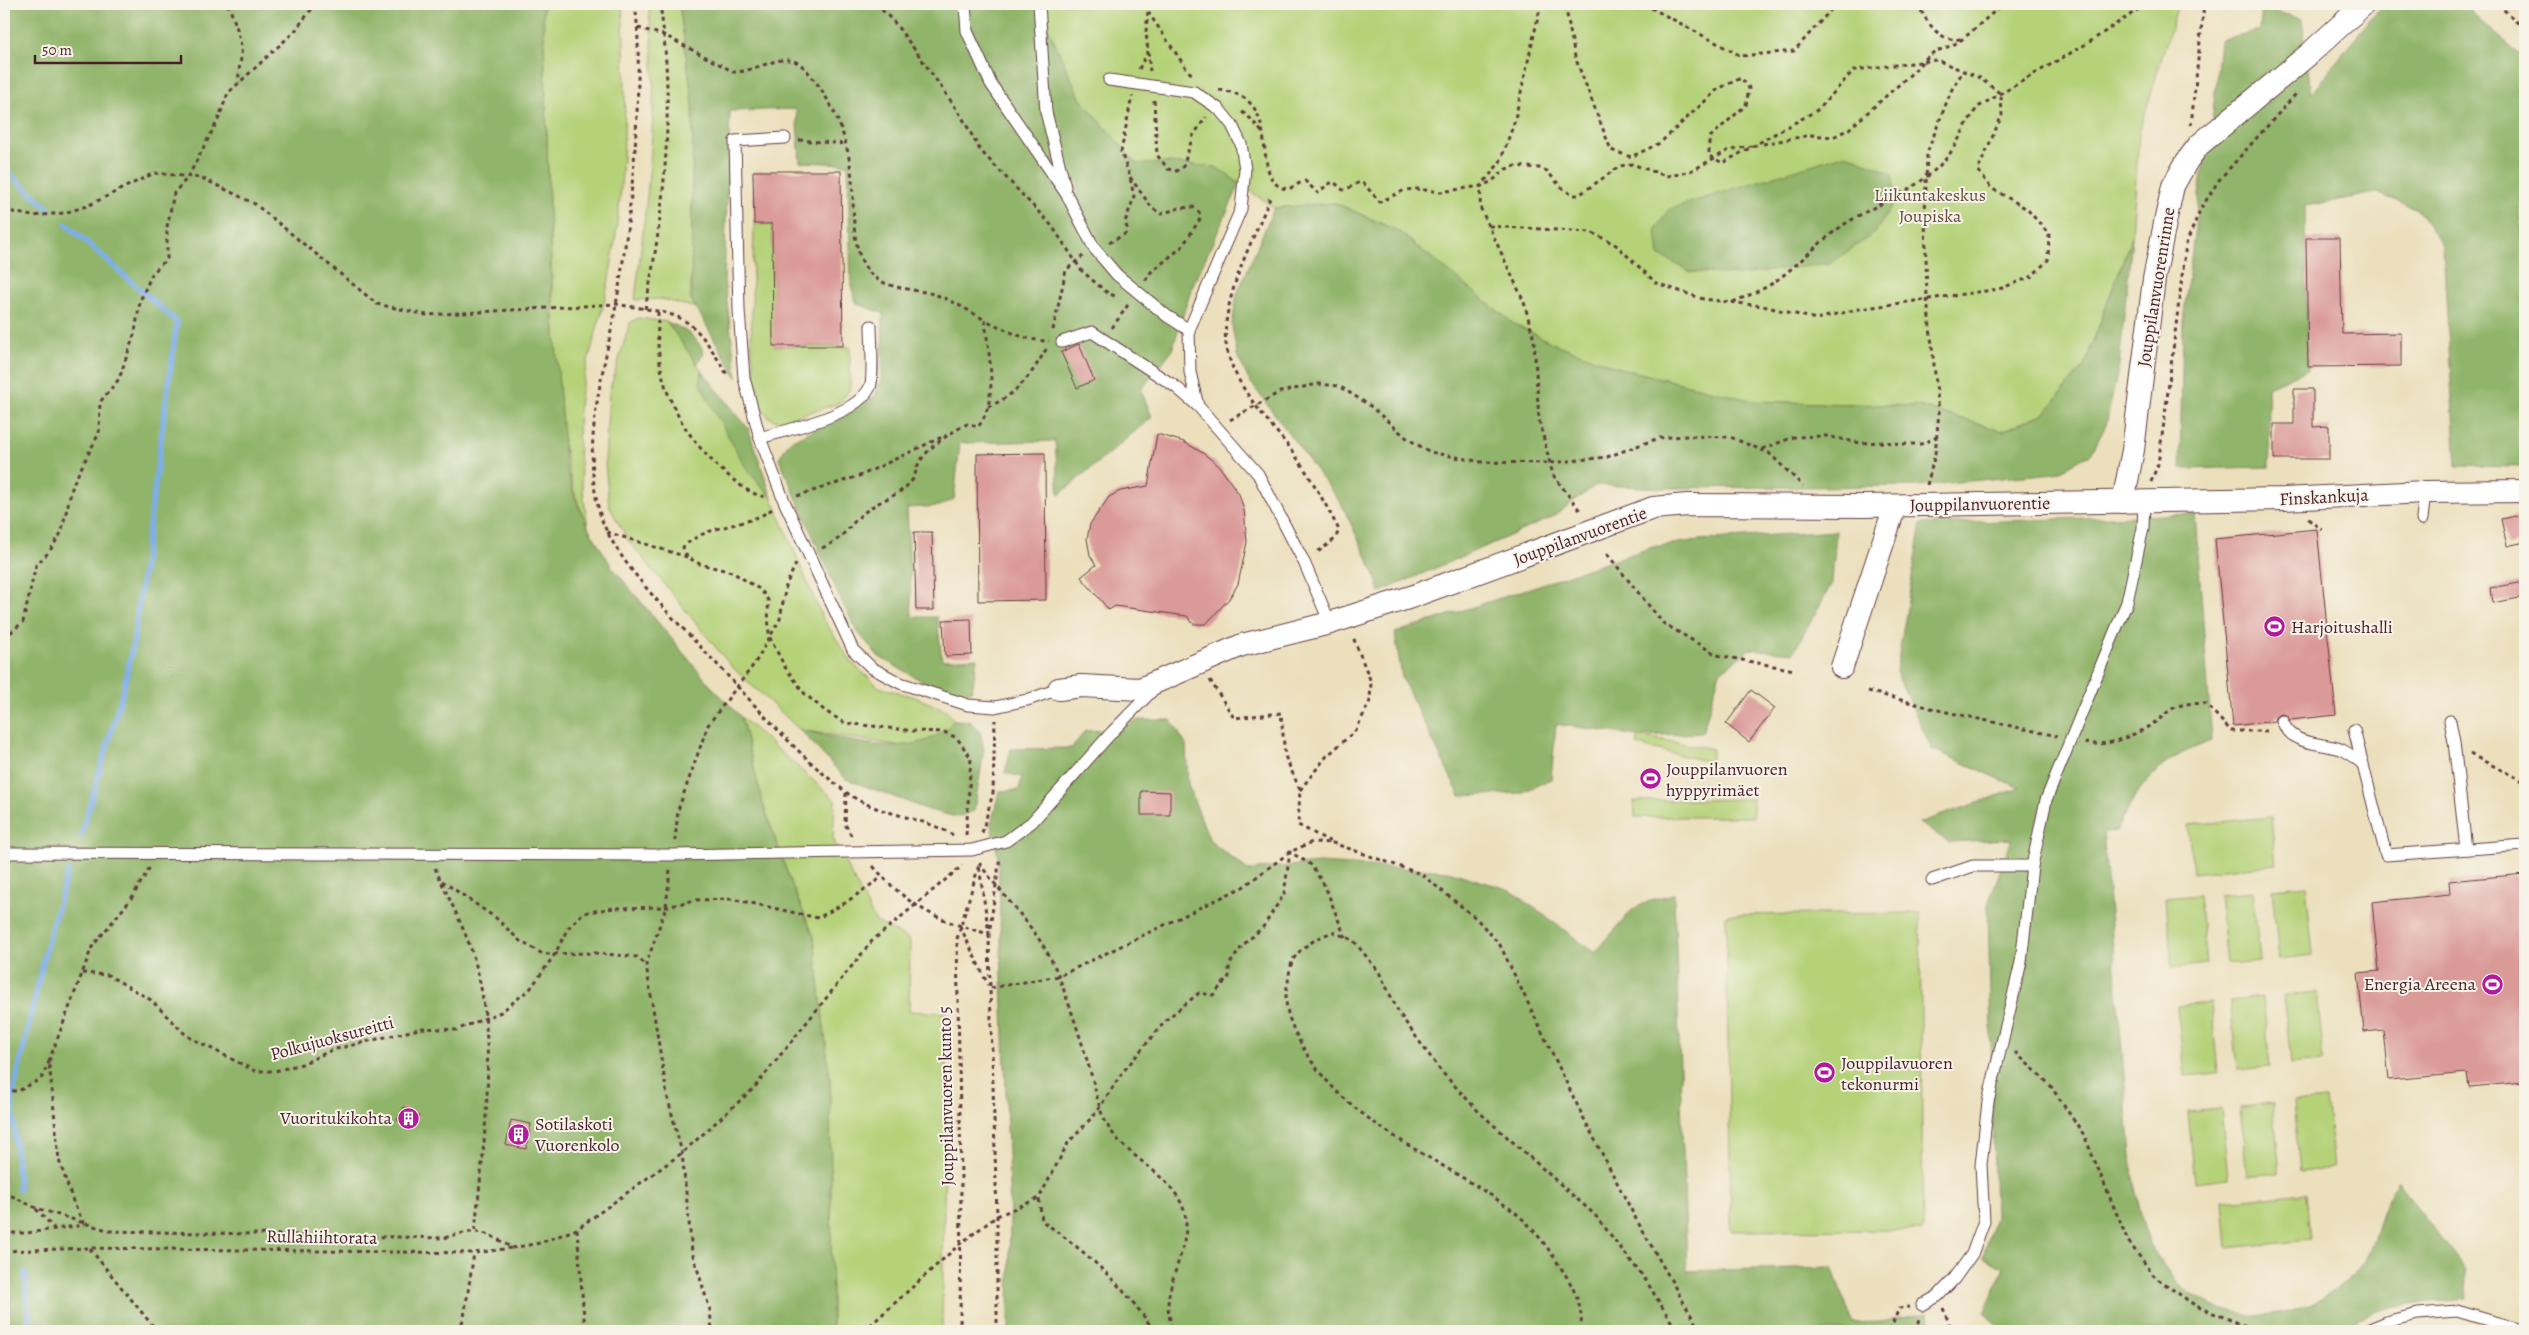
<svg xmlns="http://www.w3.org/2000/svg" width="2529" height="1335" font-family="Alegreya,serif">
  <style>
    .green { fill: #b5d279; stroke: #807852 }
    .forest { fill: #90b469; stroke: #6d6a4a }
    .lines { fill: none; stroke-linecap: round; stroke-linejoin: round }
    .stream { stroke: #7eaee8; stroke-width: 5.5 }
    .building { fill: #da9a98 }
    .lane-casing { stroke: #623c41; stroke-width: 13 }
    .street-casing { stroke: #623c41; stroke-width: 24 }
    .path { stroke: #623c41; stroke-width: 3; stroke-dasharray: 4 4; stroke-linecap: butt }
    .lane { stroke: #fff; stroke-width: 11 }
    .street { stroke: #fff; stroke-width: 22 }
    .labels { text-anchor: middle; dominant-baseline: central; stroke-width: 4; stroke-linejoin: round; paint-order: stroke }
    .park-label { font-size: 18px; fill: #654c3e; stroke: #f7f3e8 }
    .street-label { font-size: 18px; fill: #4a1f2b; stroke: #f7f3e8 }
    .poi-label { font-size: 18px; fill: #4a1f2b; stroke: #f7f3e8; text-anchor: start }
  </style>
  <rect width="100%" height="100%" fill="#f7f3e8"/>
  <filter id="ink" filterUnits="userSpaceOnUse"><feTurbulence type="fractalNoise" baseFrequency=".02" numOctaves="2"/><feDisplacementMap in="SourceGraphic" scale="10" xChannelSelector="R" yChannelSelector="G"/><feConvolveMatrix kernelMatrix="1 2 1 2 8 2 1 2 1" color-interpolation-filters="sRGB"/></filter>
  <filter id="wash" filterUnits="userSpaceOnUse"><feTurbulence type="fractalNoise" baseFrequency=".0096" numOctaves="4" result="noise"/><feDisplacementMap in="SourceGraphic" scale="20" xChannelSelector="R" yChannelSelector="G"/><feGaussianBlur stdDeviation="1.12" result="paint"/><feColorMatrix in="noise" values="0 0 0 0 0 0 0 0 0 0 0 0 0 0 0 0 0 1.4 0 .05"/><feComposite in="paint" operator="in"/></filter>
  <g filter="url(#wash)">
    <rect width="100%" height="100%" fill="#ebdfbc"/>
    <g class="green">
      <path d="M543,4H622C628,95 625,194 608,284C601,320 588,355 581,391C574,434 582,485 588,527C558,462 560,404 555,334C548,224 547,114 543,4Z"/>
      <path d="M648,4H679L693,104L691,299L696,308L661,299L635,300C646,202 662,102 648,4Z"/>
      <path d="M1037,4H2178L2139,133L2132,237L2084,366L2045,413L2002,431L1918,406L1754,401L1620,369L1552,343L1514,324L1398,231L1336,203L1274,208L1216,167L1168,163L1137,165L1080,98Z"/>
      <path d="M754,224H772L774,346L850,347V389L839,403L779,422L768,417L759,403L751,344Z"/>
      <path d="M638,318L667,322L702,371L700,382L748,471L772,498L822,617L852,663L879,687L915,697L946,710L954,720L947,729L925,743L902,746L800,730L732,667L628,540L609,506L605,462L609,392L630,323Z"/>
      <path d="M741,717L835,800L833,839L875,921L910,940L909,1011L947,1013L942,1331H832L830,1081L814,937L790,881L763,804Z"/>
      <path d="M1639,736L1713,749L1710,762L1637,745Z"/>
      <path d="M1753,799V817H1635L1634,801Z"/>
      <path d="M2271,817L2276,865L2193,873L2188,825Z"/>
      <path d="M2306,886L2313,955L2279,959L2272,889Z"/>
      <path d="M2253,892L2260,961L2226,964L2219,895Z"/>
      <path d="M2199,895L2206,964L2172,968L2166,898Z"/>
      <path d="M1920,913L1923,1230L1731,1231L1726,915Z"/>
      <path d="M2317,992L2324,1061L2291,1064L2284,995Z"/>
      <path d="M2263,997L2270,1067L2237,1070L2230,1001Z"/>
      <path d="M2211,1003L2218,1073L2185,1076L2177,1006Z"/>
      <path d="M2326,1099L2334,1168L2300,1172L2293,1102Z"/>
      <path d="M2273,1104L2280,1173L2247,1176L2240,1107Z"/>
      <path d="M2221,1109L2228,1178L2195,1182L2188,1112Z"/>
      <path d="M2306,1193L2310,1240L2227,1248L2223,1201Z"/>
    </g>
    <g class="forest">
      <path d="M4,4H543L551,279L565,463L575,498L588,527L612,567L709,684L741,717L763,804L790,881L814,937L830,1081L832,1331H4Z"/>
      <path d="M679,4H1037L1080,98L1137,164L1168,163L1216,167L1240,184L1192,287L1172,350L1141,390L1152,417L1059,495L1055,441L960,443L954,499L940,506L907,508L912,617H937L942,660L977,658L972,690L962,695L942,692L879,657L857,631L839,596L779,458L790,441L848,414L875,396L882,375L883,313L857,304L851,286L848,164L800,162L796,109L730,111L724,280L737,378L691,299L693,104Z"/>
      <path d="M2386,4H2466L2479,20L2525,58V206L2520,208L2525,268V467L2456,466L2443,247L2417,209L2377,193L2305,206L2307,370L2268,387L2270,467L2180,469L2183,321L2201,180L2212,123L2220,40L2260,30L2262,8L2302,19L2311,94L2374,14Z"/>
      <path d="M1846,154L1892,173L1896,198L1875,233L1830,263L1740,275L1691,272L1659,255L1656,229L1669,209Z"/>
      <path d="M1335,203L1398,231L1514,324L1552,343L1620,368L1754,401L1918,406L2002,431L2045,413L2084,366L2132,237L2119,365L2106,425L2091,454L2055,473L1916,486L1663,488L1596,485L1551,518L1380,592L1374,572L1342,505L1249,380L1237,355L1232,325L1237,294L1274,208Z"/>
      <path d="M667,322C684,329 696,335 704,353L697,364Z"/>
      <path d="M702,371L748,428L772,498L748,471L714,411L700,382Z"/>
      <path d="M2195,514L2212,741C2159,759 2140,782 2116,831L2103,832L2133,1178C2139,1205 2143,1236 2159,1260C2207,1332 2301,1333 2357,1270C2371,1255 2375,1234 2381,1215C2385,1203 2392,1192 2397,1181L2465,1269L2467,1299C2427,1304 2373,1300 2343,1331H2004L1984,1313L2004,1268L1983,1257L1995,1217L1988,904L2012,839L1949,842L1919,823L2020,788L1932,749L1896,672L1921,524Z"/>
      <path d="M1836,531L1832,583L1793,653L1750,649L1720,672L1702,733L1639,736L1556,724L1551,779L1521,793L1460,796L1402,678L1395,633L1653,547L1699,540Z"/>
      <path d="M954,720L969,721L980,731L984,750L974,811L957,817L929,810L846,779L800,730C847,739 920,765 954,720Z"/>
      <path d="M1137,720H1171L1186,745L1188,785L1210,841L1248,870L1319,863L1448,871L1510,890L1595,953L1633,909L1654,899L1674,894L1687,1271L1832,1267L1853,1323L1881,1322L1929,1313L1931,1331H1009L1010,1214L998,857L991,825L999,791L1019,790L1022,777L1005,773L1011,749L1072,748L1085,731L1117,729Z"/>
    </g>
    <g class="lines">
      <g class="stream">
        <path d="M4,169L48,208"/>
        <path d="M66,224L177,322L133,645L123,691L81,835"/>
        <path d="M19,1189L12,1099L48,940L68,871"/>
        <path d="M25,1272L30,1331"/>
      </g>
    </g>
    <g id="blocks">
      <g class="building">
        <path d="M753,171H841L843,346H773L772,224H754Z"/>
        <path d="M2306,238H2340L2342,334L2401,333V366L2308,367Z"/>
        <path d="M1079,344L1094,380L1077,388L1061,352Z"/>
        <path d="M2294,389H2313V427L2329,426V459H2274V424H2294Z"/>
        <path d="M1157,434L1184,442L1203,453L1219,466L1239,494L1244,510L1247,542L1238,584L1229,599L1206,624H1193L1187,616L1115,606L1109,610L1081,577L1096,565L1090,555L1087,539L1090,524L1109,497L1120,491L1148,486Z"/>
        <path d="M1045,453L1046,600L978,601L977,454Z"/>
        <path d="M2525,514V542L2507,546L2501,519Z"/>
        <path d="M2317,529L2336,715L2290,720L2286,715L2281,714L2276,717L2275,721L2233,726L2215,539Z"/>
        <path d="M914,532H932L934,610H916Z"/>
        <path d="M2525,582V597L2492,603L2490,588Z"/>
        <path d="M971,619L972,655L945,656L943,620Z"/>
        <path d="M1751,690L1775,708L1749,742L1726,724Z"/>
        <path d="M1141,791L1170,792V815H1141Z"/>
        <path d="M2525,874V1082L2469,1087L2467,1073L2389,1080L2384,1030L2364,1032L2358,973L2379,971L2372,902L2450,894L2449,881Z"/>
        <path d="M404,1107L419,1116L412,1128L397,1120Z"/>
        <path d="M511,1120L531,1124L526,1149L506,1145Z"/>
      </g>
    </g>
  </g>
  <g filter="url(#ink)">
    <use href="#blocks" fill-opacity="0" stroke="#623c41" stroke-width="1"/>
    <g class="lines">
      <defs>
        <g id="lane">
          <path d="M965,4L967,31L991,84L1067,195L1094,248L1117,275L1167,316L1189,330"/>
          <path d="M1039,4L1046,112L1065,187"/>
          <path d="M1109,80L1194,92L1219,109L1232,125L1241,144L1245,169L1241,209L1189,330L1190,372L1198,406L1258,474L1304,562L1330,623"/>
          <path d="M785,138L735,141L739,310L744,378L760,438L784,501L853,650L872,668L900,683L968,705L995,707L1027,700L1059,689"/>
          <path d="M1062,342L1092,332L1176,387L1198,406"/>
          <path d="M760,438C789,429 856,416 870,387C874,379 871,338 871,326"/>
          <path d="M2422,519L2425,492"/>
          <path d="M2282,721C2294,747 2316,741 2340,749C2348,752 2356,759 2363,764"/>
          <path d="M2450,721L2454,742L2466,849"/>
          <path d="M2354,730L2386,855L2525,845"/>
          <path d="M4,853L672,855L972,850L1006,841L1032,822L1112,732L1155,688"/>
          <path d="M1932,880L1973,866H2032"/>
          <path d="M1922,1305L1938,1296L1954,1279L1972,1254L1984,1221L1981,1165L1988,1102L2021,962L2032,866L2046,800L2127,602L2143,528L2144,501"/>
          <path d="M2365,1331L2389,1321L2418,1314L2457,1311L2525,1331"/>
        </g>
        <g id="street">
          <path d="M2123,502L2133,450L2154,279L2166,218L2173,186L2187,161L2199,145L2308,55L2364,4"/>
          <path d="M1842,667L1895,506"/>
          <path d="M1059,689L1081,686L1140,689L1242,645L1330,623L1411,597L1653,508L1688,505L1863,506L2284,499L2425,492L2525,491"/>
        </g>
      </defs>
      <use href="#lane" class="lane-casing"/>
      <use href="#street" class="street-casing"/>
      <g class="path">
        <path d="M228,4C234,20 243,41 241,58C240,68 237,72 240,82"/>
        <path d="M635,4C640,41 638,77 637,114C634,178 627,242 616,305C604,373 580,445 600,514C613,560 680,625 714,661C756,706 797,755 846,792C877,816 920,815 953,835"/>
        <path d="M876,4L894,22L918,54L962,117L980,150L1052,226L1082,271L1105,291L1118,298"/>
        <path d="M1147,4L1148,12L1188,71L1194,76"/>
        <path d="M1541,4L1514,123L1500,162L1481,186L1480,207L1524,302L1534,340L1539,420L1553,475L1581,512"/>
        <path d="M1644,4L1741,56L1794,51L1836,4"/>
        <path d="M1917,4C1927,21 1938,43 1961,39"/>
        <path d="M2498,4L2525,30"/>
        <path d="M1148,12L1146,32L1150,71"/>
        <path d="M638,28L664,35L734,72C753,72 773,58 789,60C801,61 808,72 815,81C835,107 847,138 851,171C856,201 848,245 868,271C885,292 918,287 942,297C956,303 971,312 985,320"/>
        <path d="M1139,69L1148,51"/>
        <path d="M1219,90C1287,96 1248,176 1283,188C1292,191 1298,182 1305,181L1318,193L1328,184L1334,182L1343,190C1350,189 1354,183 1362,182L1380,202L1405,190L1417,189L1441,192L1481,186L1491,182L1506,169L1515,166L1539,168L1547,171L1561,187L1572,195H1579L1620,166L1632,164L1666,176L1681,174L1695,169L1729,150L1757,145"/>
        <path d="M1154,100L1157,155L1168,169L1177,171L1183,167L1193,136L1206,117"/>
        <path d="M1242,112L1250,118L1262,132"/>
        <path d="M2191,125L2204,4"/>
        <path d="M799,140L845,144"/>
        <path d="M1763,144L1811,135L1833,137L1849,129L1912,73L1924,60L1934,52L1953,45L1964,38L2003,4"/>
        <path d="M1130,177L1152,208L1161,214L1179,208L1193,207L1199,212L1200,219L1182,247L1151,272L1145,281"/>
        <path d="M1270,198C1254,238 1231,280 1226,323C1219,376 1269,418 1297,458C1313,481 1326,505 1339,530L1335,539L1315,554"/>
        <path d="M4,210L32,216L64,213L87,206L154,173L202,178L255,204L377,304L427,315L616,304C635,308 669,310 685,321C704,333 716,357 728,376"/>
        <path d="M1489,226L1591,232L1616,245L1656,283L1703,299L1763,306L1816,319L1859,309L1999,289L2031,277L2048,260L2049,234L2027,209L1991,188L1978,170L2002,115L2001,94L1980,78L1937,60L1854,70L1819,109L1723,163L1709,156V138L1746,105L1749,88L1741,78L1718,89L1660,143L1631,157L1611,150L1575,57L1565,4"/>
        <path d="M1109,243L1125,234L1127,228L1125,222L1134,197L1130,177L1121,152L1132,96"/>
        <path d="M1733,302C1745,297 1757,292 1768,286C1797,268 1819,240 1848,222C1880,202 1915,191 1941,164C1958,147 1963,126 1978,107L2091,41L2146,4"/>
        <path d="M645,309C665,209 675,106 660,4"/>
        <path d="M658,312C658,326 657,340 659,354C663,401 690,442 724,472C736,482 750,495 766,497"/>
        <path d="M1112,328L1130,302"/>
        <path d="M1053,330L1066,270L1083,256"/>
        <path d="M988,407C1018,394 1032,374 1048,346"/>
        <path d="M1230,420L1280,392L1318,384L1339,386L1369,405L1408,439L1430,452L1481,462L1550,463L1607,457L1659,438L1685,436L1730,437L1769,453L1803,486"/>
        <path d="M1762,449L1794,437L1826,436L1860,443L1883,442L1903,444H1921L1937,437"/>
        <path d="M2151,482L2158,464L2165,415L2186,244L2200,210L2219,180L2296,94"/>
        <path d="M1927,485L1935,454L1939,412L1927,299L1925,216L1927,153L1951,91L1963,71"/>
        <path d="M797,496L862,475L946,435"/>
        <path d="M772,509C745,529 710,522 683,547L687,557L700,564L732,572L761,590L768,600L769,636L785,667L805,694L825,711L845,723L915,731L944,732L957,738L971,758L966,835"/>
        <path d="M2308,519L2322,530"/>
        <path d="M607,532L687,557"/>
        <path d="M822,548C847,538 849,522 869,509C885,497 899,497 913,479C916,475 915,470 918,465C927,447 950,433 967,424L978,427C1000,398 988,354 985,320C1007,330 1024,341 1049,341"/>
        <path d="M1607,554L1663,623L1717,655L1794,670"/>
        <path d="M4,638L23,622L36,565L49,552L61,533L73,484L99,433L100,402L119,379L135,332L140,301L152,274L167,258V227L174,193L188,177L218,120L228,93L295,31L310,11L320,4"/>
        <path d="M1210,680L1234,718L1281,713L1285,756L1300,790L1298,825L1331,842"/>
        <path d="M1868,691L1942,711L2057,736"/>
        <path d="M2085,743C2107,748 2139,734 2157,721C2163,717 2169,709 2176,707C2185,703 2196,703 2206,704L2231,731H2271"/>
        <path d="M2470,754L2525,782"/>
        <path d="M1300,790L1326,757L1356,730L1370,701L1371,682L1353,637"/>
        <path d="M846,793L845,824L852,837"/>
        <path d="M982,833L993,793L995,720"/>
        <path d="M675,841L678,810L708,725L755,663L780,619L786,585L796,564"/>
        <path d="M979,863C1006,901 1042,932 1059,977C1071,1009 1082,1042 1091,1074C1097,1093 1098,1111 1109,1128C1127,1157 1169,1174 1182,1205C1196,1236 1169,1273 1168,1305C1168,1313 1171,1323 1172,1331"/>
        <path d="M873,866C910,908 936,920 989,934L979,866"/>
        <path d="M435,868C447,895 461,921 471,949C500,1034 484,1142 475,1230"/>
        <path d="M670,870L666,907L646,965L667,1095L682,1153L692,1252L710,1310L712,1331"/>
        <path d="M442,881L496,918L520,941L543,954L595,953L637,957L646,965"/>
        <path d="M960,926L988,985"/>
        <path d="M990,928L1000,857"/>
        <path d="M989,934L990,988"/>
        <path d="M82,973L108,975L151,1000L187,1036L255,1071H275L302,1064L332,1050L423,1028L456,1030L501,1012L531,988L555,954L568,928L583,913L614,908L666,907L695,900L733,899L818,918L845,903L882,877"/>
        <path d="M2015,1052L2050,1085L2084,1135L2128,1241L2155,1277L2196,1306L2258,1331"/>
        <path d="M4,1091H18L41,1079L49,1062"/>
        <path d="M4,1192L36,1208L110,1231L444,1238C477,1228 484,1230 512,1248L540,1243L577,1229L682,1153L754,1088L872,941L962,866"/>
        <path d="M36,1209L54,1228"/>
        <path d="M84,1224L74,1204L59,1160L49,1061L92,947L131,899L150,867"/>
        <path d="M577,1229L585,1331"/>
        <path d="M4,1233H27L84,1225"/>
        <path d="M90,1249L157,1331"/>
        <path d="M4,1251L89,1248L474,1253L512,1248"/>
        <path d="M1943,1308L1952,1331"/>
        <path d="M459,1331L464,1317L474,1253"/>
        <path d="M864,1331L961,1243L997,1216L1039,1198"/>
        <path d="M960,1331L961,1178L957,939L979,865"/>
        <path d="M997,1331V1216L990,988L1059,976L1243,887L1290,852L1312,842L1333,843L1421,874L1477,919L1500,945L1583,1117L1636,1219L1700,1331"/>
        <path d="M1154,1331C1125,1287 1086,1251 1042,1221L1039,1198L1068,1143L1096,1113L1122,1073L1167,1019L1199,993L1213,995L1229,977V965L1243,945L1263,927L1284,894L1290,852L1310,864L1325,886L1345,937"/>
        <path d="M1580,1331C1585,1313 1575,1290 1565,1274C1550,1251 1533,1225 1509,1208C1437,1155 1338,1122 1297,1036C1288,1018 1283,1002 1288,982C1289,975 1290,965 1293,960C1301,946 1319,937 1333,932L1353,940L1379,972L1399,1013L1440,1070L1479,1112L1595,1215L1645,1279L1677,1331"/>
        <path d="M1890,1331L1899,1308L1909,1307"/>
        <path d="M1917,1331L1920,1318"/>
      </g>
      <use href="#lane" class="lane"/>
      <use href="#street" class="street"/>
    </g>
  </g>
  <defs>
    <symbol id="stadium-disc" viewBox="-11 -11 22 22"><circle r="9.5" fill="#b5179e" stroke="#f7f3e8"/><path d="M0-5a6.5 5 0 1 0 0 10a6.5 5 0 1 0 0-10ZM-3.5-1.8h7v3.6h-7Z" fill="#fff"/></symbol>
    <symbol id="building-disc" viewBox="-11 -11 22 22"><circle r="9.5" fill="#b5179e" stroke="#f7f3e8"/><path d="M-4-6H4V6H1V3H-1V6H-4ZM-2.5-4.3h1.7v1.8h-1.7ZM.8-4.3h1.7v1.8H.8ZM-2.5-1h1.7V.8h-1.7ZM.8-1h1.7V.8H.8Z" fill="#fff"/></symbol>
  </defs>
  <g fill-rule="evenodd">
    <use href="#stadium-disc" x="2262" y="614" width="25" height="25"/>
    <use href="#stadium-disc" x="1638" y="766" width="25" height="25"/>
    <use href="#stadium-disc" x="2480" y="972" width="25" height="25"/>
    <use href="#stadium-disc" x="1812" y="1060" width="25" height="25"/>
    <use href="#building-disc" x="396" y="1106" width="25" height="25"/>
    <use href="#building-disc" x="506" y="1122" width="25" height="25"/>
  </g>
  <g class="labels">
    <g class="park-label">
      <text x="1930" y="195">Liikuntakeskus<tspan x="1930" dy="21">Joupiska</tspan></text>
    </g>
    <g class="street-label">
      <text transform="translate(2156 287) rotate(-81)">Jouppilanvuorenrinne</text>
      <text transform="translate(2324 497) rotate(-3)">Finskankuja</text>
      <text transform="translate(1980 504) rotate(-1)">Jouppilanvuorentie</text>
      <text transform="translate(1580 536) rotate(-20)">Jouppilanvuorentie</text>
      <text transform="translate(332 1038) rotate(-15)">Polkujuoksureitti</text>
      <text transform="translate(946 1096) rotate(-91)">Jouppilanvuoren kunto 5</text>
      <text transform="translate(322 1237) rotate(1)">Rullahiihtorata</text>
    </g>
    <g class="poi-label">
      <text x="2291" y="627">Harjoitushalli</text>
      <text x="1666" y="769">Jouppilanvuoren<tspan x="1666" dy="21">hyppyrimäet</tspan></text>
      <text x="2476" y="984" text-anchor="end">Energia Areena</text>
      <text x="1841" y="1063">Jouppilavuoren<tspan x="1841" dy="21">tekonurmi</tspan></text>
      <text x="392" y="1118" text-anchor="end">Vuoritukikohta</text>
      <text x="535" y="1124">Sotilaskoti<tspan x="535" dy="21">Vuorenkolo</tspan></text>
    </g>
  </g>
  <rect width="2529" height="1335" fill="none" stroke="#f7f3e8" stroke-width="20"/>
  <path d="M35 55v8h146v-8" fill="none" stroke="#4a1f2b" stroke-width="2.5"/>
  <text x="42" y="55" font-size="15" fill="#4a1f2b" stroke="#f7f3e8" stroke-width="4" paint-order="stroke">50 m</text>
</svg>
